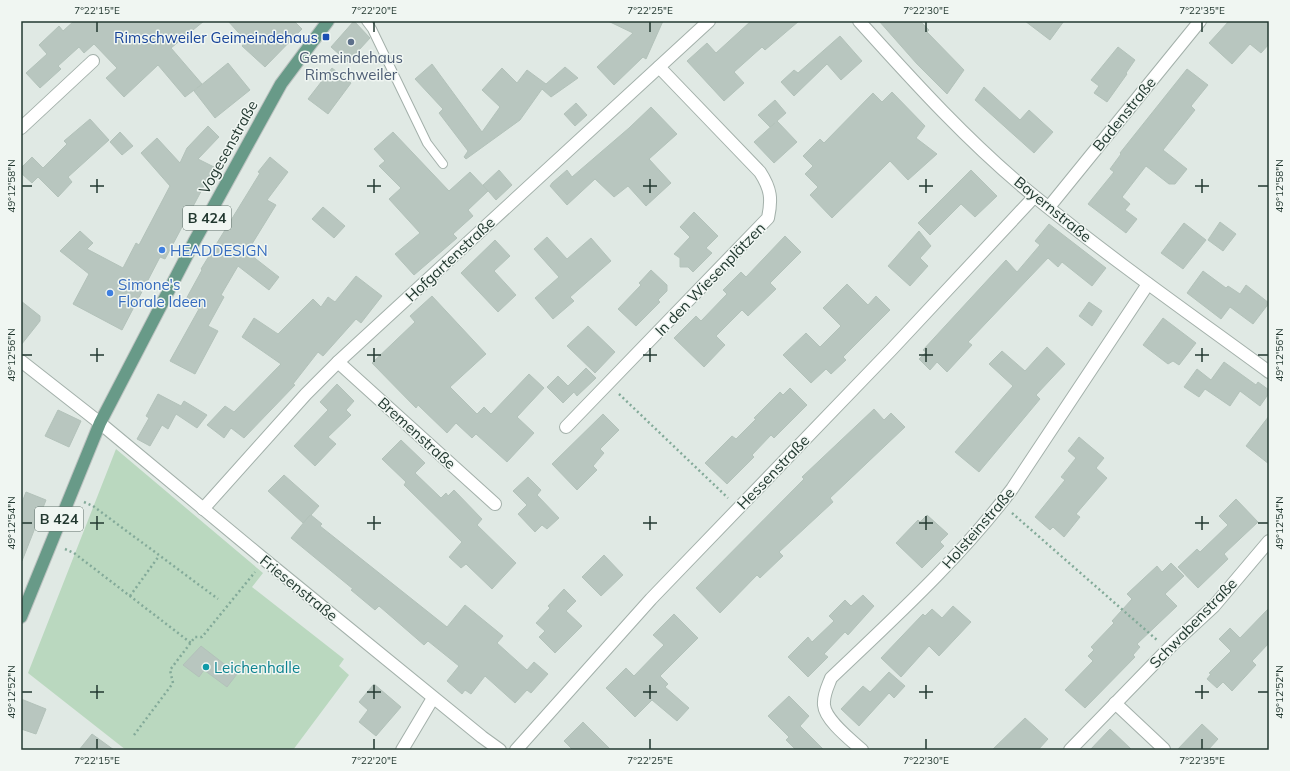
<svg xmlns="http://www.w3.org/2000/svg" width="1290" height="771" font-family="Mulish,sans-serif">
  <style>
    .green { fill: #bad8bf }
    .building { fill: #b8c6bf; stroke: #b3c2ba }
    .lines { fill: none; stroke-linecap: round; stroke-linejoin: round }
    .service-casing { stroke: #a3b0aa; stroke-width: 10 }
    .minor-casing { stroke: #a3b0aa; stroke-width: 14 }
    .primary-casing { stroke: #bdc3c1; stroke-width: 14 }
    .path { stroke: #83aa99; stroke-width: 2.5; stroke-dasharray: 2 3; stroke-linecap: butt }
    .service { stroke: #fff; stroke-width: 8 }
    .minor { stroke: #fff; stroke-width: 12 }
    .primary { stroke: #689a88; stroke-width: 12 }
    .ticks { fill: none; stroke: #223830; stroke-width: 1.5 }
    .transit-dot { fill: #1a4fb4; stroke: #f0f6f2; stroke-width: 1.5 }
    .service-dot { fill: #5c6f8a; stroke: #f0f6f2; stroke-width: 1.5 }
    .shop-dot { fill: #3f7fe0; stroke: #f0f6f2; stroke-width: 1.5 }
    .culture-dot { fill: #0f9aa8; stroke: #f0f6f2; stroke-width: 1.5 }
    .labels { text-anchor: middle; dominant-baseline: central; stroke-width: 3; stroke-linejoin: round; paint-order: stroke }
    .shield { fill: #f0f6f2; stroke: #60716a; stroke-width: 1 }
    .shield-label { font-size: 14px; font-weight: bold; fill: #223830 }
    .transit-label { font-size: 15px; fill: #164399; stroke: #f0f6f2; text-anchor: end }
    .service-label { font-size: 15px; fill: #4e5e75; stroke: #f0f6f2 }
    .street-label { font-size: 15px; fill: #223830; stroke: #f0f6f2 }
    .shop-label { font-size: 15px; fill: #366cbe; stroke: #f0f6f2; text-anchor: start }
    .culture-label { font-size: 15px; fill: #0d838f; stroke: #f0f6f2; text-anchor: start }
    .neatline { fill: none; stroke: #223830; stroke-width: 1.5 }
    .ticks-label { font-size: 10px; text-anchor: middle; fill: #223830 }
  </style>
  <rect width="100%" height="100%" fill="#e0e9e4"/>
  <path class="green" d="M116,449L263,573L252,587L344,659L339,666L349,675L293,750H126L28,673Z"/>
  <g class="building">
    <path d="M74,21H204L171,48L202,84L185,97L158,65L124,97L106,78L117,68L94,44L84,53L79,47L58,66L61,69L40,88L26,73L47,54L39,45L59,26L63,31Z"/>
    <path d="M228,21H294L302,29L265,67L242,46L246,41Z"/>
    <path d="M354,21L370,38L348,62L331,47Z"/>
    <path d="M608,21H663L646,59L643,57L614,85L597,67L633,33Z"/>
    <path d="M751,21H799L765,50L762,47L734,72L744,83L724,101L687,61L707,43L716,53Z"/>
    <path d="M879,21H920L929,30L927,32L964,70L947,94L917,64Z"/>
    <path d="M1025,21H1064L1050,40Z"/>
    <path d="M1229,21H1269V44L1261,53L1250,44L1232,64L1209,43Z"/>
    <path d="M840,36L862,61L841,80L827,64L794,96L781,82L794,70L798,73Z"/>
    <path d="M1118,47L1135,60L1126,73L1127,74L1107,102L1094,93L1099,86L1091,80Z"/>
    <path d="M228,63L250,90L215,118L194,91Z"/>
    <path d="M432,64L482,132L500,107L482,90L502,68L517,83L527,70L546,84L565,67L578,78L551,97L542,89L520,120L466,159L464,157L468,151L439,113L443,109L415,79Z"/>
    <path d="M332,68L351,83L328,114L308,99Z"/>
    <path d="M1187,69L1208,85L1191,106L1195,110L1163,150L1187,169L1175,184H1169L1146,166L1122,197L1130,204L1125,210L1137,219L1126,233L1088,204L1114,172L1110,169L1121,154L1120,153Z"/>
    <path d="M984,87L1020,120L1029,110L1053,132L1034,153L975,100Z"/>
    <path d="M892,92L925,126L916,138L937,154L908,180L890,161L832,218L810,195L818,187L805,174L813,166L803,156L820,139L824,143L873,93L882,102Z"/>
    <path d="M775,100L786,113L777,121L797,142L774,163L754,142L775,123L770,127L758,115Z"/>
    <path d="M576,103L587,115L575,126L564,114Z"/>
    <path d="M651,107L677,134L649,159L671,183L646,206L628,186L614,197L595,179L567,205L550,186L552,183L567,170L572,177L629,128Z"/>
    <path d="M90,119L109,140L68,177L72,182L58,197L38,177L32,183L21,173V168L32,157L43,168L67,144L64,141Z"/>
    <path d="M208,126L219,137L198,159L214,167L165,259L160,257L122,330L73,304L89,274L60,251L80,231L93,243L87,249L123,268L136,243L139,245L170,186L141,153L157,138L180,163L187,148Z"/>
    <path d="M120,132L133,146L122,155L110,142Z"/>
    <path d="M393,132L449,191L470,172L488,191L468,210L473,216L453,234L457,238L414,275L395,254L420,233L389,199L401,188L379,166L385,161L374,149Z"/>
    <path d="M270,157L288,172L267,200L276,205L247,252L279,277L269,290L238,266L221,295L224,297L208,326L218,331L195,374L170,361L199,309L185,301L202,270L201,269L260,173L258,172Z"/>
    <path d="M499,170L512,185L496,200L483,185Z"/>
    <path d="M971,170L997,196L975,217L961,204L930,235L918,223Z"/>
    <path d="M323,207L345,226L334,238L312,219Z"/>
    <path d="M694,212L718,236L706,248L712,253L693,272L688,267H680V258L674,254L690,237L680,227Z"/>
    <path d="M1220,222L1236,234L1223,251L1208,240Z"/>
    <path d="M1184,223L1206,240L1183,269L1161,253Z"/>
    <path d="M1049,224L1106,268L1092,286L1062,262L1058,267L1048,258L968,342L972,345L947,372L937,362L930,370L919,359L926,352L923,350L1006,260L1017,272L1040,245L1035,241Z"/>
    <path d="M919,231L931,246L920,258L928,266L910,286L888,266Z"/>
    <path d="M785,236L801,252L770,283L776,289L748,316L742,310L716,336L725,345L704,367L674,338L696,316L701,321L727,294L723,290L741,272L746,277Z"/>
    <path d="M547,237L567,259L591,238L611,261L570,297L574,301L553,319L535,298L559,277L534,249Z"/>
    <path d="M495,240L510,256L494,271L516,295L498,312L461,273Z"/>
    <path d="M651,270L667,285V291L658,300L660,302L636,326L618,309L641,285L639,283Z"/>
    <path d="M1203,271L1226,288L1228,286L1240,294L1246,285L1269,303L1253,324L1230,307L1221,319L1187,293Z"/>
    <path d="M356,276L382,296L361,323L356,319L323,356L318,352L293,384L295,385L244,438L231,428L224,438L207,425L225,406L234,412L281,364L242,337L254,318L278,334L313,299L321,307L328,297L335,302Z"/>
    <path d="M847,284L868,305L876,296L890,310L843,357L846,360L831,374L826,369L811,383L783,355L806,333L820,347L841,326L823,308Z"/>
    <path d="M432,296L486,354L450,387L477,414L484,407L491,414L529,374L544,388L517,417L534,433L507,462L476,434L472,438L456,423L447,433L418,405L416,408L372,363L415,322L410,316Z"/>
    <path d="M21,301L40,316V321L21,345Z"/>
    <path d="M1089,302L1102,311L1092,326L1079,316Z"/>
    <path d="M1163,318L1196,343L1179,365L1173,361L1168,364L1143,345Z"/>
    <path d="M588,326L615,352L595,373L567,346Z"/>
    <path d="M1047,347L1065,364L1036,395L1040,399L979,472L955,452L1013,386L989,364L1002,351L1025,371Z"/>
    <path d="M1224,362L1256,385L1258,382L1269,390V393L1260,406L1240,391L1230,406L1205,389L1199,397L1184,387L1197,369L1211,380Z"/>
    <path d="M586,368L596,378L577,396L574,392L563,403L547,387L558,376L568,386Z"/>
    <path d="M337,384L354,401L346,410L351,415L328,437L336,444L315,466L294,446L328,410L320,402Z"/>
    <path d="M790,388L807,405L774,438L771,435L752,455L754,457L727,484L705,463L732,436L736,439L756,419L754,418L780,392L783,395Z"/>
    <path d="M158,394L181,406L184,401L207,415L197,428L176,414L168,429L162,425L150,446L137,439L149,418L146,416Z"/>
    <path d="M874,409L884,420L891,413L905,427L830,498L833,502L779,552L783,556L760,578L757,575L720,613L696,588L804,479L802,477Z"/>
    <path d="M58,410L81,421L69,447L45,436Z"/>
    <path d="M603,414L619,430L600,449L604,453L593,466L597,470L577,490L552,464Z"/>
    <path d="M1269,416V464L1246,446Z"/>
    <path d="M1079,437L1104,458L1096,468L1107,478L1076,514L1080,517L1064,537L1053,527L1050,530L1035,517L1065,480L1061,477L1076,458L1068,451Z"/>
    <path d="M401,440L425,463L415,473L441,498L446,493L448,496L454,490L482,519L477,525L516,563L492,589L466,564L461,568L449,557L462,542L404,485L406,482L382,459Z"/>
    <path d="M284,475L319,506L311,515L322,524L320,526L447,627L465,605L503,636L497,643L527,670L534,662L548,674L531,693L527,690L515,703L485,676L471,694L465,690L462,694L447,681L459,666L428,641L424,645L379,606L375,610L351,590L353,589L291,538L310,515L303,523L268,491Z"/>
    <path d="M528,477L541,490L537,495L559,518L547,529L542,525L535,532L518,514L527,505L513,491Z"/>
    <path d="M26,492L46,500L22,561L21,505Z"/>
    <path d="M1236,499L1258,522L1224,554L1228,559L1198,588L1178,567L1197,549L1200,552L1228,525L1219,516Z"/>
    <path d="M927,515L948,534L940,542L944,546L922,568L896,543L918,520L920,522Z"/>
    <path d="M604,555L623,575L601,596L582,577Z"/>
    <path d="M1171,563L1184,576L1165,594L1177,606L1137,644L1140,647L1133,655L1135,657L1085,708L1065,690L1093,661L1088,656L1094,650L1091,647L1114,623L1112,621L1132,599L1127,594L1157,566L1162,572Z"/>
    <path d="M564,589L576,601L566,611L582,626L555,653L539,637L545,631L536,623L550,608L548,606Z"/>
    <path d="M863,595L874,606L848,635L845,632L824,654L828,657L808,677L788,657L808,637L812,642L834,621L829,616L845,600L851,606Z"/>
    <path d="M953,606L971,622L939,656L929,646L901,677L881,658L923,614L925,616L932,609L942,618Z"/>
    <path d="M1269,608V643L1252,661L1256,665L1232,691L1223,682L1217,688L1207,679L1211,674L1209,673L1231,651L1219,639L1230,628L1240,638Z"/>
    <path d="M674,614L698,638L660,676L668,684L665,687L689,708L677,721L652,700L635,717L606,688L626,668L634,676L664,645L653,635Z"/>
    <path d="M201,646L237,674L227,687L204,670L199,677L183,665Z"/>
    <path d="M889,672L905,686L894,698L889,693L859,726L841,709L863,686L870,692Z"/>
    <path d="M374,684L401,707L376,736L359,722L368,710L359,702Z"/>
    <path d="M789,696L809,716L800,726L824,750H796L786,740L789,737L768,716Z"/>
    <path d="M21,699L46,709L36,734L21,729Z"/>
    <path d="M1025,718L1048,739L1038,750H992Z"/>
    <path d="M583,722L611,750H573L564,741Z"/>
    <path d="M1202,724L1218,739L1208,750H1177Z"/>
    <path d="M1110,729L1132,750H1090Z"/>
    <path d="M92,734L114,750H79Z"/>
  </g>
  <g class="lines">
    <defs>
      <path id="service" d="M366,21L372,29L427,143L443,164"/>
      <g id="minor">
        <path d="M859,21C914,82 970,144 1034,196C1110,258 1190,314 1269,372"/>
        <path d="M21,128L93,61"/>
        <path d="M1049,207L1200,21"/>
        <path d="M21,361L100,423L265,560L482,737L500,750"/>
        <path d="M338,362L495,504"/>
        <path d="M566,427L768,218C772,199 771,189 760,172L659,67"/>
        <path d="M203,509L306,394L338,362L709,21"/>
        <path d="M1115,703L1164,749"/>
        <path d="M402,750L433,698"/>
        <path d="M516,750L651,599L892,349L1034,197"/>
        <path d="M862,750C851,740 825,720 824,705C823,695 828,686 831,678C895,617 959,559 1012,489L1148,284"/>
        <path d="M1070,750L1174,643L1214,606L1269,541"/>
      </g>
      <path id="primary" d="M21,617L100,423L194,242L281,84L328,21"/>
    </defs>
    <use href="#service" class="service-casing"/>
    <use href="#minor" class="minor-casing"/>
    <use href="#primary" class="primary-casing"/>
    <g class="path">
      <path d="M619,394L728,498"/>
      <path d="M84,502L93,506L218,599"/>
      <path d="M1012,513L1157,640"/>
      <path d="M65,549L74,553L191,643"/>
      <path d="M130,596L159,556"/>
      <path d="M134,735L173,683L170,670L195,637H202L255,572"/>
    </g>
    <use href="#service" class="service"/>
    <use href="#minor" class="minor"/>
    <use href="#primary" class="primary"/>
  </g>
  <path class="ticks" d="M97,22V32M374,22V32M650,22V32M926,22V32M1202,22V32M97,179V193M374,179V193M650,179V193M926,179V193M1202,179V193M22,186H32M90,186H104M367,186H381M643,186H657M919,186H933M1195,186H1209M1258,186H1268M97,348V362M374,348V362M650,348V362M926,348V362M1202,348V362M22,355H32M90,355H104M367,355H381M643,355H657M919,355H933M1195,355H1209M1258,355H1268M97,516V530M374,516V530M650,516V530M926,516V530M1202,516V530M22,523H32M90,523H104M367,523H381M643,523H657M919,523H933M1195,523H1209M1258,523H1268M97,685V699M374,685V699M650,685V699M926,685V699M1202,685V699M22,692H32M90,692H104M367,692H381M643,692H657M919,692H933M1195,692H1209M1258,692H1268M97,739V749M374,739V749M650,739V749M926,739V749M1202,739V749"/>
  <rect class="transit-dot" x="322" y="33" width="8" height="8" rx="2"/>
  <circle class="service-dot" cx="351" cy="42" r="4"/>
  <g class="shop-dot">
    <circle cx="162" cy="250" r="4"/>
    <circle cx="110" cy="293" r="4"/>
  </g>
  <circle class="culture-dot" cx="206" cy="667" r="4"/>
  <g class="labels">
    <g class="shield">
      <rect x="183" y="206" width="48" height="24" rx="3"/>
      <rect x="35" y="507" width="48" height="24" rx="3"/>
    </g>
    <g class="shield-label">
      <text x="207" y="218">B 424</text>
      <text x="59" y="519">B 424</text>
    </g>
    <g class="transit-label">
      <text x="318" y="37">Rimschweiler Geimeindehaus</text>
    </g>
    <g class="service-label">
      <text x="351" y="57">Gemeindehaus<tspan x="351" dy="17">Rimschweiler</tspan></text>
    </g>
    <g class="street-label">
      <text transform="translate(1124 114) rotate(-51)">Badenstraße</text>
      <text transform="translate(228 147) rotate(-61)">Vogesenstraße</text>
      <text transform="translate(1053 209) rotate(39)">Bayernstraße</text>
      <text transform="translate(450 259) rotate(-43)">Hofgartenstraße</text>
      <text transform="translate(710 279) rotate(-46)">In den Wiesenplätzen</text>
      <text transform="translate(417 433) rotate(42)">Bremenstraße</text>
      <text transform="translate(773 472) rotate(-46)">Hessenstraße</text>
      <text transform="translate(978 528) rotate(-49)">Holsteinstraße</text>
      <text transform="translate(299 588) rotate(39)">Friesenstraße</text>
      <text transform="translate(1193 623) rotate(-46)">Schwabenstraße</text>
    </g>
    <g class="shop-label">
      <text x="170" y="250">HEADDESIGN</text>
      <text x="118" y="284">Simone's<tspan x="118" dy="17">Florale Ideen</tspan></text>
    </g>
    <g class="culture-label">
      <text x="214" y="667">Leichenhalle</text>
    </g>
  </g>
  <rect width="1290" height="771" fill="none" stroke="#f0f6f2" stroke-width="44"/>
  <rect x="22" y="22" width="1246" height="727" class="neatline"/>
  <g class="ticks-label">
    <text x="97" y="14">7°22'15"E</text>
    <text x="374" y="14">7°22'20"E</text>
    <text x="650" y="14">7°22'25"E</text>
    <text x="926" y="14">7°22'30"E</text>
    <text x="1202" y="14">7°22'35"E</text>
    <text transform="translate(11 186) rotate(-90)" y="4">49°12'58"N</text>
    <text transform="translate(1279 186) rotate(-90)" y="4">49°12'58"N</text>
    <text transform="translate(11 355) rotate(-90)" y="4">49°12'56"N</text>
    <text transform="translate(1279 355) rotate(-90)" y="4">49°12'56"N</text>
    <text transform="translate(11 523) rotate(-90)" y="4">49°12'54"N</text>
    <text transform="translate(1279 523) rotate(-90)" y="4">49°12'54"N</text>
    <text transform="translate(11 692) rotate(-90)" y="4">49°12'52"N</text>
    <text transform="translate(1279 692) rotate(-90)" y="4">49°12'52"N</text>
    <text x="97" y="764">7°22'15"E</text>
    <text x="374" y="764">7°22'20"E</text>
    <text x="650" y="764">7°22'25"E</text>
    <text x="926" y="764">7°22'30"E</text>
    <text x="1202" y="764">7°22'35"E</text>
  </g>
</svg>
